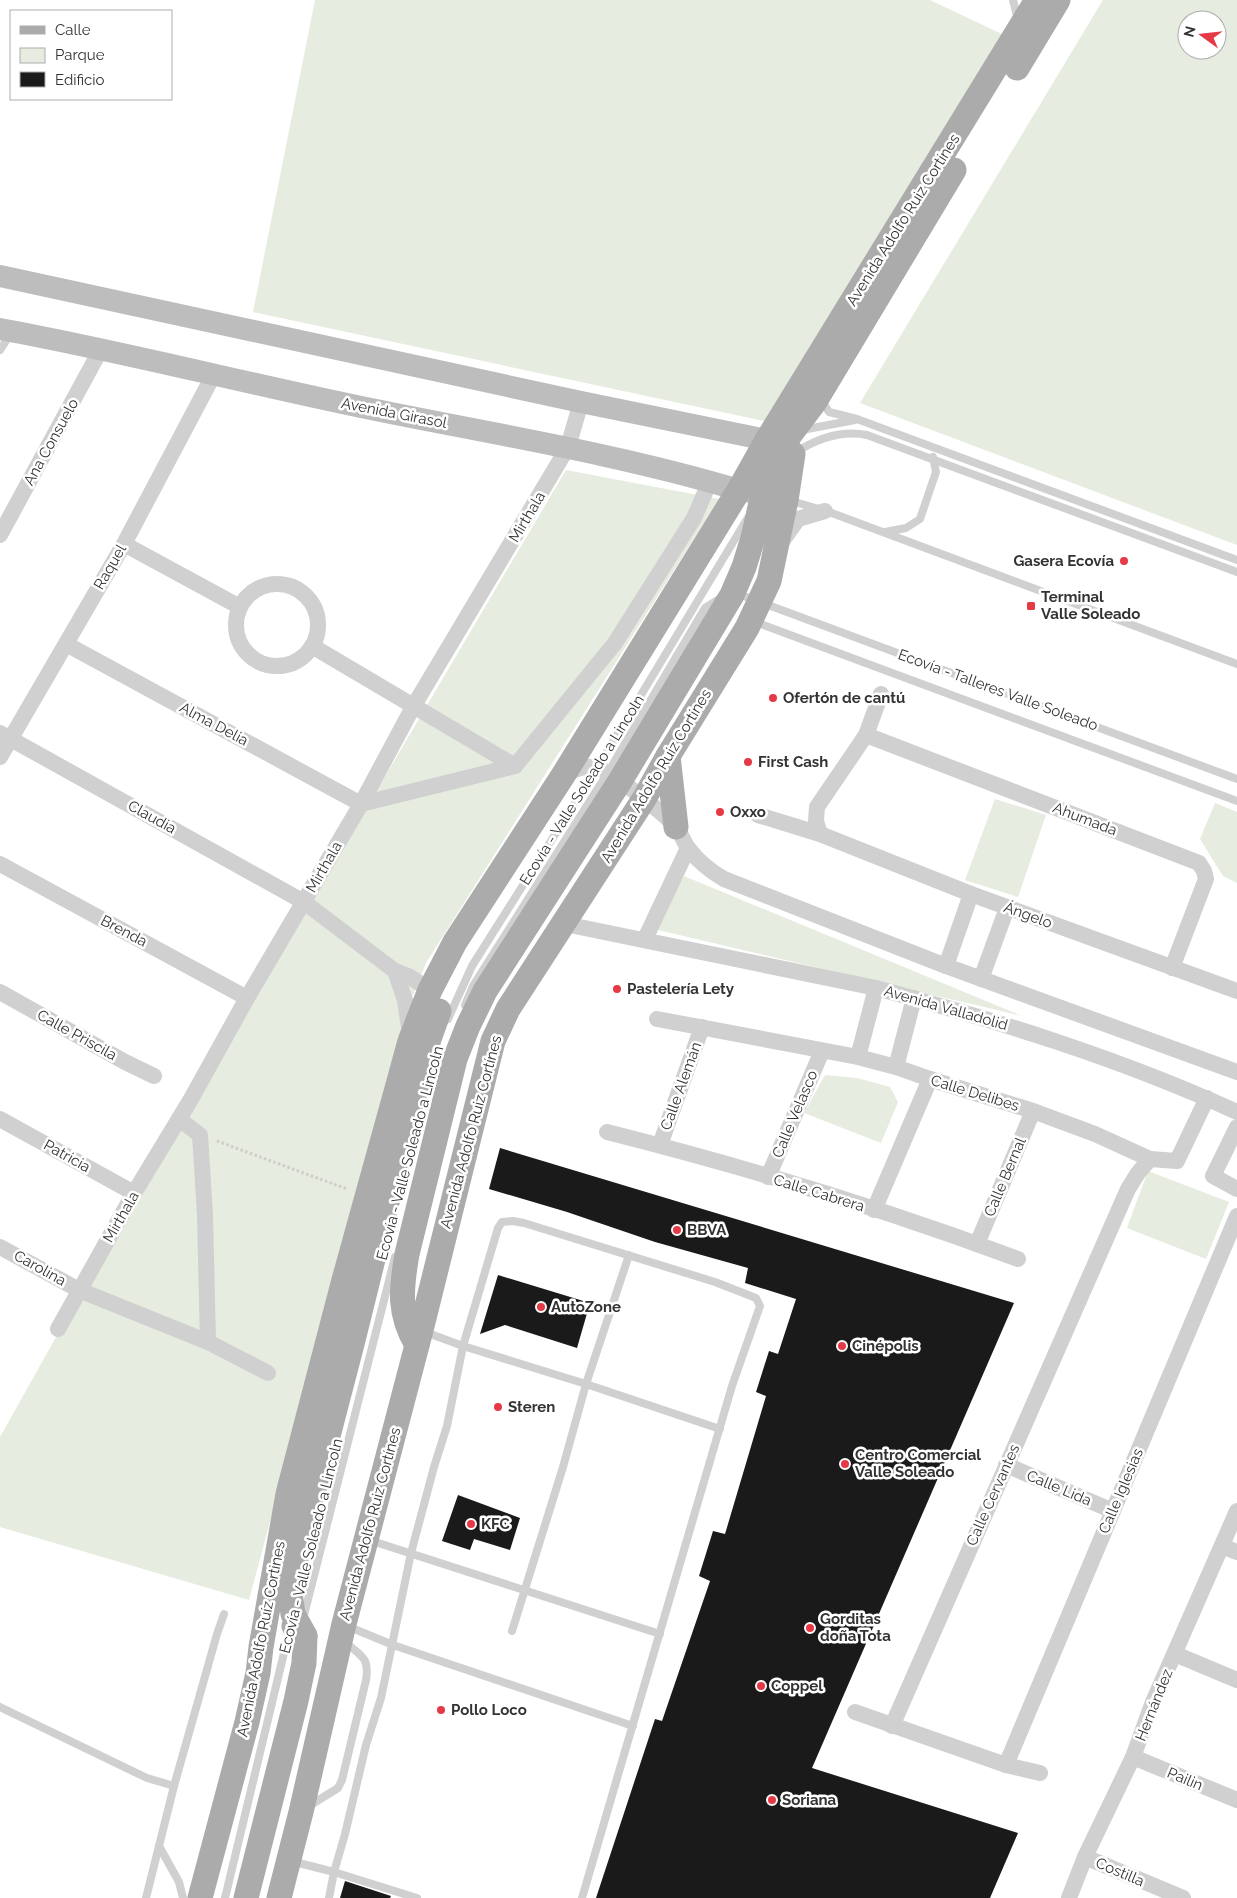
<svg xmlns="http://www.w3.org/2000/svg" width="1237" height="1898" font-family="Raleway,sans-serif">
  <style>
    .green { fill: #e6ecdf; fill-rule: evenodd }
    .building { fill: #1a1a1a }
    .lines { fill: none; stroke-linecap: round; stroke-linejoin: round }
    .path { stroke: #cdcdcd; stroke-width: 3; stroke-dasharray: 2.5 2.5; stroke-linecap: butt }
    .lane { stroke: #d0d0d0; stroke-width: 8 }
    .street { stroke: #d0d0d0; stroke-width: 16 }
    .secondary { stroke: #bdbdbd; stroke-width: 22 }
    .primary { stroke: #ababab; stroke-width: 25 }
    .poi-dot { fill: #e63946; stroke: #fff; stroke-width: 2 }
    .labels { text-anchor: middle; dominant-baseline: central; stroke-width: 5; stroke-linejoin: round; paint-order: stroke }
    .street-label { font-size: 15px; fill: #333; stroke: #fff }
    .poi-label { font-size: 15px; font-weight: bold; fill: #333; stroke: #fff; text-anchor: start }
  </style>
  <rect width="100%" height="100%" fill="#fff"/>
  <g class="green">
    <path d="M315,0H930L1004,35L764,421L253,312Z"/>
    <path d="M1103,0H1237V545L860,403ZM1187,20H1217V50H1187Z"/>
    <path d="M566,470L719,499L426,963L408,1007L249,1600L0,1527V1437L97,1264Z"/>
    <path d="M995,799L1046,815L1018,897L965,880Z"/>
    <path d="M1215,803L1237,812V883L1223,876L1200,839Z"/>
    <path d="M684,876L1022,1016L654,929Z"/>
    <path d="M825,1075L857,1078L890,1087L898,1102L881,1143L804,1113Z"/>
    <path d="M1148,1171L1229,1202L1206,1259L1127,1228Z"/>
  </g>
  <g class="building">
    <path d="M500,1148L1014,1303L812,1768L1018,1833L990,1898H596L655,1719L662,1721L710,1581L699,1576L713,1531L725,1534L766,1396L756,1392L769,1351L778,1354L796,1299L745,1283L748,1268L655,1242L567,1212L489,1189Z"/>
    <path d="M498,1275L590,1303L577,1348L505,1325L480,1334Z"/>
    <path d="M458,1495L520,1518L510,1550L474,1539L470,1550L442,1541Z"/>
    <path d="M345,1881L391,1896L390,1898H340Z"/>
  </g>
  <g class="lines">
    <path class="path" d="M217,1141L347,1189"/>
    <g class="lane">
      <path d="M1013,0L1018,20"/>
      <path d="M0,350L11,333"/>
      <path d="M821,400L829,412L857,419L1237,560"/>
      <path d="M802,430L855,420"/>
      <path d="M795,453C816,439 841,430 867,435L1237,572"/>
      <path d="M788,500L829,512L1237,664"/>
      <path d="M885,532L906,528L920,519L936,472L933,457"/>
      <path d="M737,595H741L1237,779"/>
      <path d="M755,622L1237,801"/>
      <path d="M465,1005L473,986L607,774L705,608L721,598"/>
      <path d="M448,1019L472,966L597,768L747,519"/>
      <path d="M425,1332L463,1346L586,1384L720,1429"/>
      <path d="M369,1540L660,1634"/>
      <path d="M303,1619L395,1257"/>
      <path d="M347,1626L393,1645L633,1726"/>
      <path d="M512,1631L563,1467L586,1384L629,1255"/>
      <path d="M0,1707L147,1778L174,1786"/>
      <path d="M309,1806L338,1788L342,1780L366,1680C370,1656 360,1656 344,1641"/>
      <path d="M159,1846L179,1882L183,1898"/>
      <path d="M291,1861L334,1872L329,1898"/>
      <path d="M146,1898L174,1786L217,1634L224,1614"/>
      <path d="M225,1898L290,1628"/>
      <path d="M417,1898L334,1872L345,1834L366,1745L381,1698L411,1553L434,1467L447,1426L463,1346L498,1228L502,1222L513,1221L524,1223L715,1282L756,1298L760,1306L732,1386L582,1898"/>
    </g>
    <g class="street">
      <path d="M0,535L101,349"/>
      <path d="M781,543L798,519L825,511"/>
      <path d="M124,544L240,607"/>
      <circle cx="277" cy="625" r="41"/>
      <path d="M66,644L361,804L515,766L615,643L694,518L710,481"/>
      <path d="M312,646L515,766"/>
      <path d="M0,733L304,902L395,971L405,1000L410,1035"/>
      <path d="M866,735L1199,863L1204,871L1206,879L1172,968"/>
      <path d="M0,757L124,544L214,374"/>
      <path d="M564,774C575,770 586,764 598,768C613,773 668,816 677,829C682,835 684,843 689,849C698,861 710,871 724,879L946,966L1237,1072"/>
      <path d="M758,815L820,834L971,894L1237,991"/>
      <path d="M820,834L816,821L817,807L866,735L881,694"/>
      <path d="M0,864L247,998"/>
      <path d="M565,924L876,988C999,1021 1121,1059 1237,1112"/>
      <path d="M645,939L688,848"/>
      <path d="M946,966L971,894"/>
      <path d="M395,971L410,977L430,990L427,1000"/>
      <path d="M981,979L1007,908"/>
      <path d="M0,992L125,1062L154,1076"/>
      <path d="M657,1019L858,1057L896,1067L930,1079L1033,1111L1095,1134L1150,1159L1177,1161L1207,1098"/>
      <path d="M858,1057L876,988"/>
      <path d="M896,1067L914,998"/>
      <path d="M0,1119L134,1193"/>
      <path d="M179,1119L200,1135L205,1215L208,1342"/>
      <path d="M1237,1127L1213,1176L1237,1189"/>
      <path d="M607,1132C746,1167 884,1209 1018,1259"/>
      <path d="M660,1145L702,1027"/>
      <path d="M768,1177L822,1051"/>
      <path d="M874,1210L930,1079"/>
      <path d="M977,1244L1033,1111"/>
      <path d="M0,1247L79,1290L208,1342L268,1373"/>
      <path d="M58,1329L134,1193L191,1099L247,998L361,804L413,707L568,447L581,402"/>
      <path d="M1006,1465L1113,1511"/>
      <path d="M1222,1546L1237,1552"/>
      <path d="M1175,1654L1237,1680"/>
      <path d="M855,1712L1006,1765L1040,1773"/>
      <path d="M892,1726L1128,1189L1138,1173L1150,1159"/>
      <path d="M1133,1757L1237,1800"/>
      <path d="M1006,1765L1237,1216"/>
      <path d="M1085,1857L1183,1898"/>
      <path d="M1069,1898L1085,1857L1133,1757L1153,1702L1237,1511"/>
    </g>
    <g class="secondary">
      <path d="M0,276L581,402L767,440"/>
      <path d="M0,329C121,351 240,382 361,407C487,433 615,453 739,490L756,493"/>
    </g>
    <g class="primary">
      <path d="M1017,68L1058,0"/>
      <path d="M668,756L676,827"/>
      <path d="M417,1345C398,1313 401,1289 407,1254L455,1059L468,1026L485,991L620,781L732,595L744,567L753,538L763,494L783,444L814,403L954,170"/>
      <path d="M305,1636L293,1614L290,1593L297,1555L353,1340L402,1142L429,1039L439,1011"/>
      <path d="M200,1898L247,1722L258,1673L261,1647L288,1494L344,1280L401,1074L410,1041L430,990L455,942L564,774L739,490L767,440L1037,0"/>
      <path d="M246,1898L296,1701L304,1663L305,1636L301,1630L294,1626"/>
      <path d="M279,1898L301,1812L344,1624L421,1330L493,1041L508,1009L644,799L668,756L747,628L769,581L786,500L793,454L783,444L767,440"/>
    </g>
  </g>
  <g class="poi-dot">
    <circle cx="1124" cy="561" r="5"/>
    <rect x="1026" y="601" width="10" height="10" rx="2.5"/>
    <circle cx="773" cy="698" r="5"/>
    <circle cx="748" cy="762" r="5"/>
    <circle cx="720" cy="812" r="5"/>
    <circle cx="617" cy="989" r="5"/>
    <circle cx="677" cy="1230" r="5"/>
    <circle cx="541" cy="1307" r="5"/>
    <circle cx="842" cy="1346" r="5"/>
    <circle cx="498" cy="1407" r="5"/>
    <circle cx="845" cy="1464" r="5"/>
    <circle cx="471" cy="1524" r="5"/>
    <circle cx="810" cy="1628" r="5"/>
    <circle cx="761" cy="1686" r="5"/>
    <circle cx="441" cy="1710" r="5"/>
    <circle cx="772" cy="1800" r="5"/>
  </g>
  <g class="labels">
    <g class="street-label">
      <text transform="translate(903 220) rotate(-58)">Avenida Adolfo Ruiz Cortínes</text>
      <text transform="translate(394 413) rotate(11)">Avenida Girasol</text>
      <text transform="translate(51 442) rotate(-61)">Ana Consuelo</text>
      <text transform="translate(527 517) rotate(-59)">Mirthala</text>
      <text transform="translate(110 567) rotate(-60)">Raquel</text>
      <text transform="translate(998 690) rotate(20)">Ecovía - Talleres Valle Soleado</text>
      <text transform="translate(214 724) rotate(28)">Alma Delia</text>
      <text transform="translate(656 776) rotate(-59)">Avenida Adolfo Ruiz Cortínes</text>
      <text transform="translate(582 790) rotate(-58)">Ecovía - Valle Soleado a Lincoln</text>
      <text transform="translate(152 817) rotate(29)">Claudia</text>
      <text transform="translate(1085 819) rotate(21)">Ahumada</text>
      <text transform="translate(324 867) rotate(-60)">Mirthala</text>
      <text transform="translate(1028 915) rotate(20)">Ángelo</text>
      <text transform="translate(124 931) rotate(28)">Brenda</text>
      <text transform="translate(946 1008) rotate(16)">Avenida Valladolid</text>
      <text transform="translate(77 1035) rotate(29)">Calle Priscila</text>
      <text transform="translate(681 1086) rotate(-70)">Calle Alemán</text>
      <text transform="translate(975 1093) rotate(17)">Calle Delibes</text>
      <text transform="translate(795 1114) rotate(-67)">Calle Velasco</text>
      <text transform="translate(471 1132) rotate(-75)">Avenida Adolfo Ruiz Cortínes</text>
      <text transform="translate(410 1153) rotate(-75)">Ecovía - Valle Soleado a Lincoln</text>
      <text transform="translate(67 1156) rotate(29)">Patricia</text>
      <text transform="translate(1005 1177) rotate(-67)">Calle Bernal</text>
      <text transform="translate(819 1193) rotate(17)">Calle Cabrera</text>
      <text transform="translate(121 1217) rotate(-60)">Mirthala</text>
      <text transform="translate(40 1268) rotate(29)">Carolina</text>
      <text transform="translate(1059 1488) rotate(23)">Calle Lida</text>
      <text transform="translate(1121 1491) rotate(-67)">Calle Iglesias</text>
      <text transform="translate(993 1495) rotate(-66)">Calle Cervantes</text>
      <text transform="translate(370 1524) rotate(-75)">Avenida Adolfo Ruiz Cortínes</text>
      <text transform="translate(311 1546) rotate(-76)">Ecovía - Valle Soleado a Lincoln</text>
      <text transform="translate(261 1639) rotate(-79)">Avenida Adolfo Ruíz Cortines</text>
      <text transform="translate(1154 1705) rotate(-68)">Hernández</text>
      <text transform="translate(1185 1779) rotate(23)">Pailin</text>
      <text transform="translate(1120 1872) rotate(23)">Costilla</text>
    </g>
    <g class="poi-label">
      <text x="1114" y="561" text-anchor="end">Gasera Ecovía</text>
      <text x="1041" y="597">Terminal<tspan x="1041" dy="17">Valle Soleado</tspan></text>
      <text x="783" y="698">Ofertón de cantú</text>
      <text x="758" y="762">First Cash</text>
      <text x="730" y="812">Oxxo</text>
      <text x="627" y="989">Pastelería Lety</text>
      <text x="687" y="1230">BBVA</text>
      <text x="551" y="1307">AutoZone</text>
      <text x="852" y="1346">Cinépolis</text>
      <text x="508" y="1407">Steren</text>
      <text x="855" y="1455">Centro Comercial<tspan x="855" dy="17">Valle Soleado</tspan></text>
      <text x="481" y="1524">KFC</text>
      <text x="820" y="1619">Gorditas<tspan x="820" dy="17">doña Tota</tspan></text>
      <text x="771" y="1686">Coppel</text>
      <text x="451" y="1710">Pollo Loco</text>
      <text x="782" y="1800">Soriana</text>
    </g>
  </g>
  <rect x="10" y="10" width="162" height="90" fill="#ffffff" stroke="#adadad"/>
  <rect x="20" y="26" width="25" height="8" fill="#ababab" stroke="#adadad"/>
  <text x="55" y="35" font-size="15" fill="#333333">Calle</text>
  <rect x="20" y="48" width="25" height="15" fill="#e6ecdf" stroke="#adadad"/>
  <text x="55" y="60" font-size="15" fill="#333333">Parque</text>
  <rect x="20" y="72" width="25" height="15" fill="#1a1a1a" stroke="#adadad"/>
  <text x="55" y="85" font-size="15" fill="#333333">Edificio</text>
  <g transform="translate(1202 35) rotate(285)"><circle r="24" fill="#ffffff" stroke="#adadad"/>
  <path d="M0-4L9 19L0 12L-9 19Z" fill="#e63946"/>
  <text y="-8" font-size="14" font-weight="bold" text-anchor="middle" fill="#333333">N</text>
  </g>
</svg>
